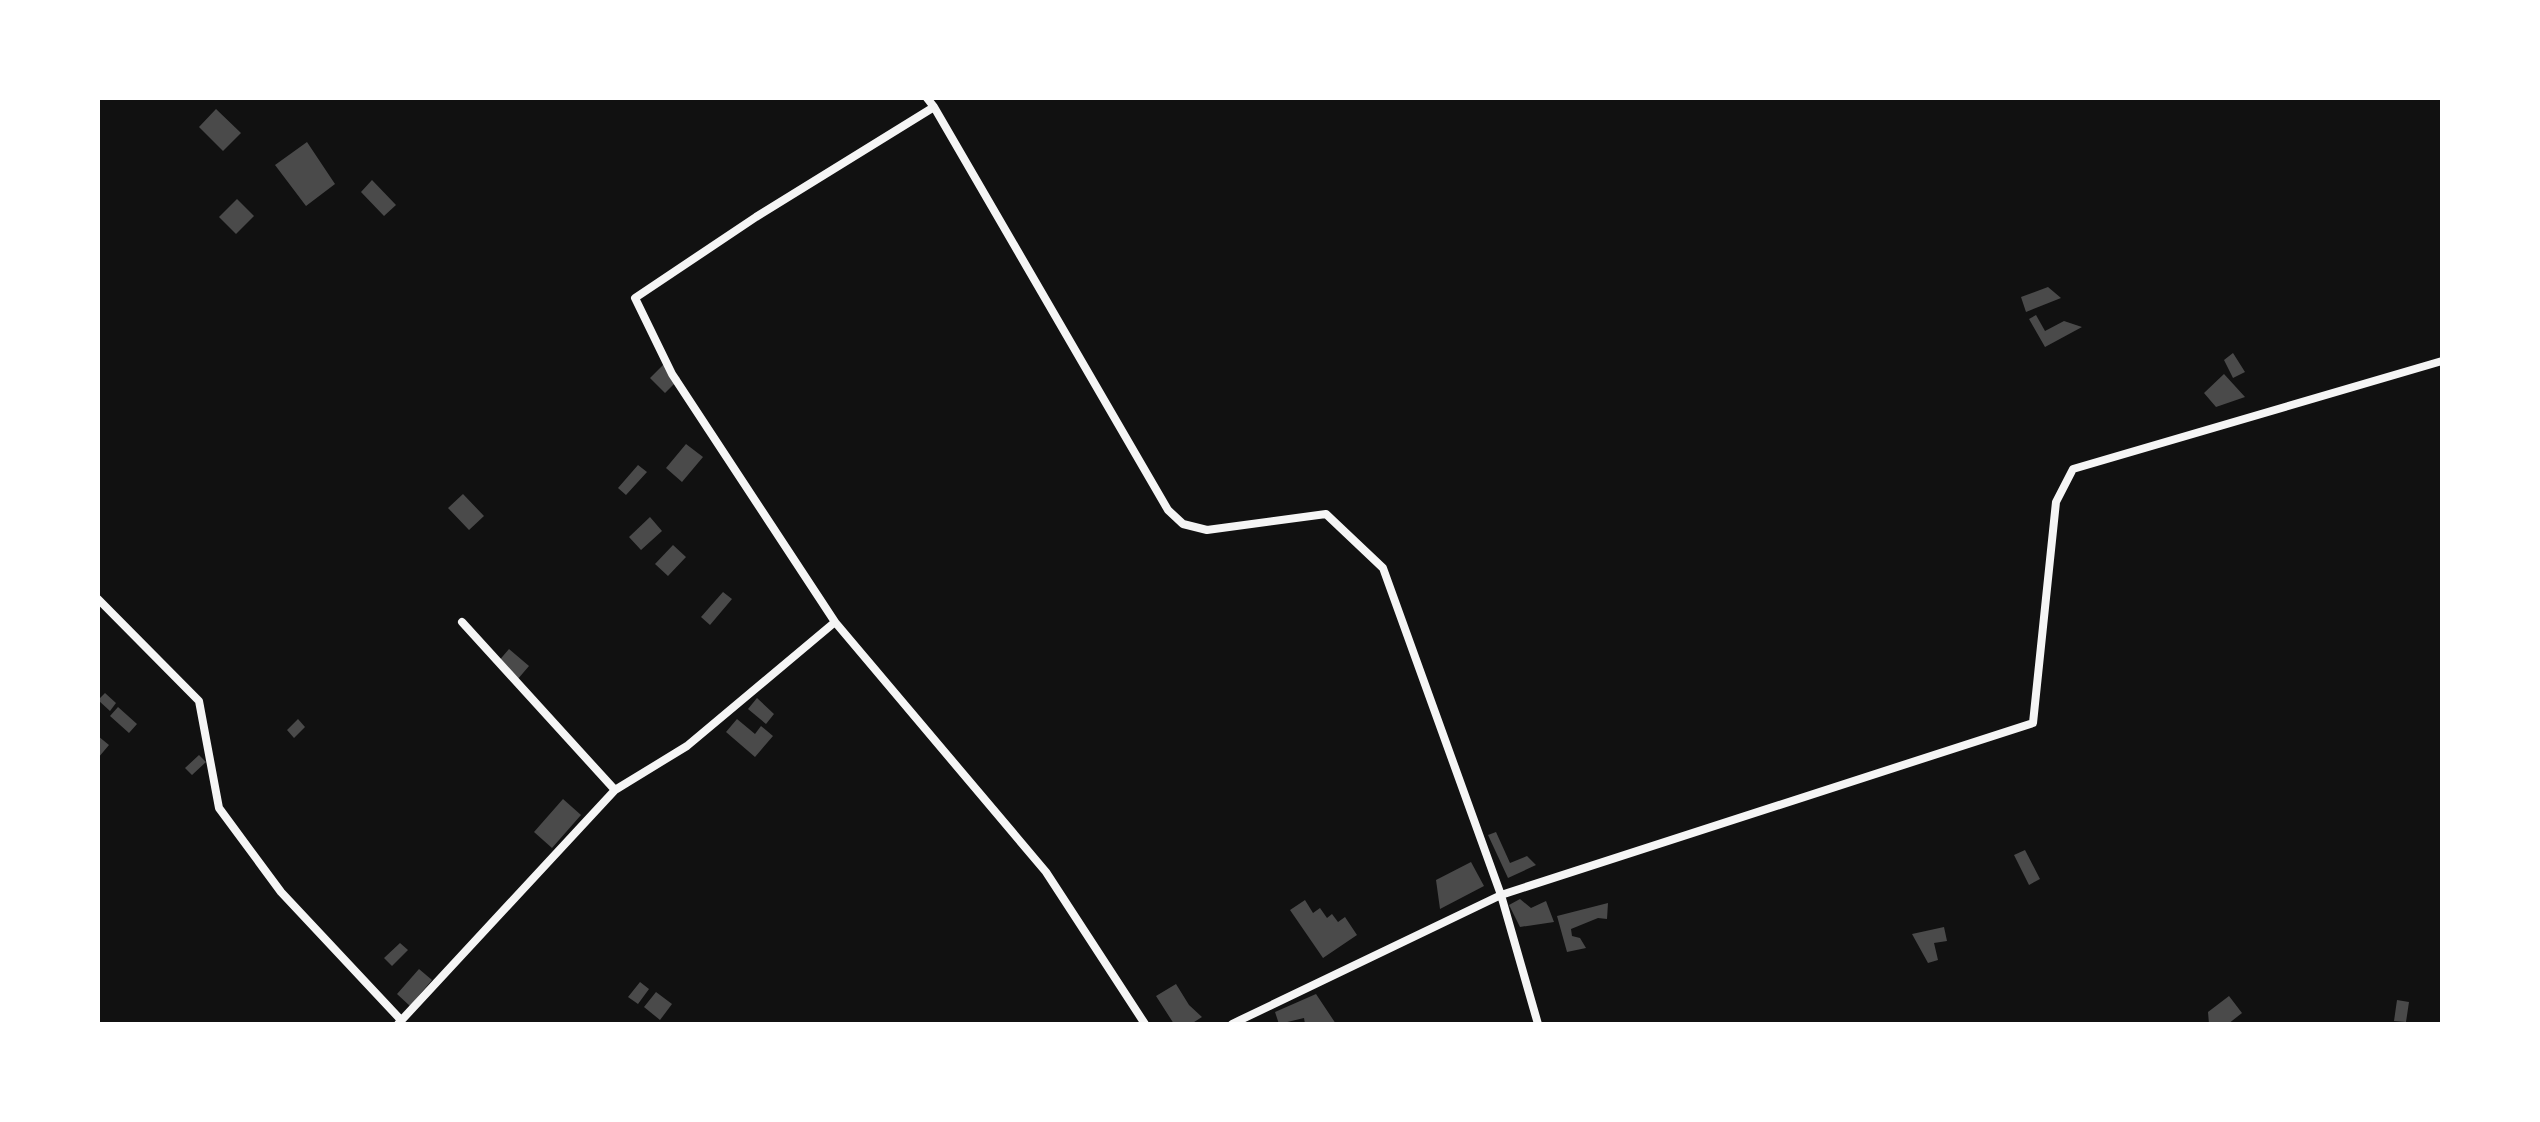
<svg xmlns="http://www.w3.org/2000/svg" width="2540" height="1122" viewBox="0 0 2540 1122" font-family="'Fira Sans Condensed',sans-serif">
  <rect width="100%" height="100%" fill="#111"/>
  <path fill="#4a4a4a" d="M216,109l25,24 -18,18 -24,-24z
    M307,142l28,42 -29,22 -31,-41z
    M372,180l24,25 -12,11 -23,-24z
    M237,199l17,17 -18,18 -17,-17z
    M2048,287l13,11 -35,14 -5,-15z
    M2036,315l9,16 19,-10 18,6 -37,20 -16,-28z
    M2233,353l12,19 -12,6 -9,-18z
    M665,363l15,15 -15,15 -15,-15z
    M2224,374l21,23 -29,10 -12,-14z
    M686,444l17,13 -21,25 -16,-14z
    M638,465l9,7 -21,23 -8,-7z
    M463,494l21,22 -15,14 -21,-22z
    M650,517l12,14 -21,19 -12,-13z
    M673,545l13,12 -18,19 -13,-12z
    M723,592l9,7 -22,26 -9,-8z
    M509,649l20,17 -12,14 -20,-17z
    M105,693l11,10 -6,8 -12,-11z
    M757,698l17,16 -8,10 -18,-15z
    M118,707l19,17 -8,9 -19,-17z
    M298,719l7,8 -11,11 -7,-8z
    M737,719l18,15 6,-8 12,10 -18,21 -29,-25z
    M98,736l11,9 -11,13z
    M199,755l7,7 -14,13 -7,-7z
    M563,799l18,16 -29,33 -18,-16z
    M1496,832l14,31 17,-7 9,9 -28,13 -20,-43z
    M2025,850l15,29 -11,6 -15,-30z
    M1471,862l13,24 -44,23 -4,-29z
    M1520,899l11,9 15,-7 8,21 -34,5 -11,-22z
    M1305,900l8,13 7,-5 7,10 5,-4 6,8 7,-5 12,18 -34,23 -33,-48z
    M1608,903l-1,16 -9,-1 -27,11 1,7 8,2 6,10 -19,4 -10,-36z
    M1944,927l3,14 -13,2 4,17 -10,3 -16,-29z
    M400,943l8,7 -16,16 -8,-8z
    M419,969l13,11 -22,26 -13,-12z
    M640,982l9,7 -11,15 -10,-7z
    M1176,984l13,21 13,12 -11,7h-17l-18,-28z
    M656,992l16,12 -12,16 -16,-13z
    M1316,994l20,30h-31l-1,-6 -25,6 -4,-12z
    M2229,996l13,17 -14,11h-19l-1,-12z
    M2397,1000l12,2 -3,20 -12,-1z"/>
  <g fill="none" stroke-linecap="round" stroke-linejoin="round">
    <path stroke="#f5f5f5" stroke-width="8" d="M934,107l234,403 15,14 24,6 119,-16 57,54 118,327 37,129
      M98,599l101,102 20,107 62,84 119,127
      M462,622l153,168
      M835,622l211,250 99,152
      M398,1024l217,-234 72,-44 148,-124 -163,-248 -37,-76 121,-81 178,-110 -7,-9
      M1232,1024l269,-129 532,-172 23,-221 17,-33 369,-108"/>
  </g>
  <rect width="2540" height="1122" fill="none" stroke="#ffffff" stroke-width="200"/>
</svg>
